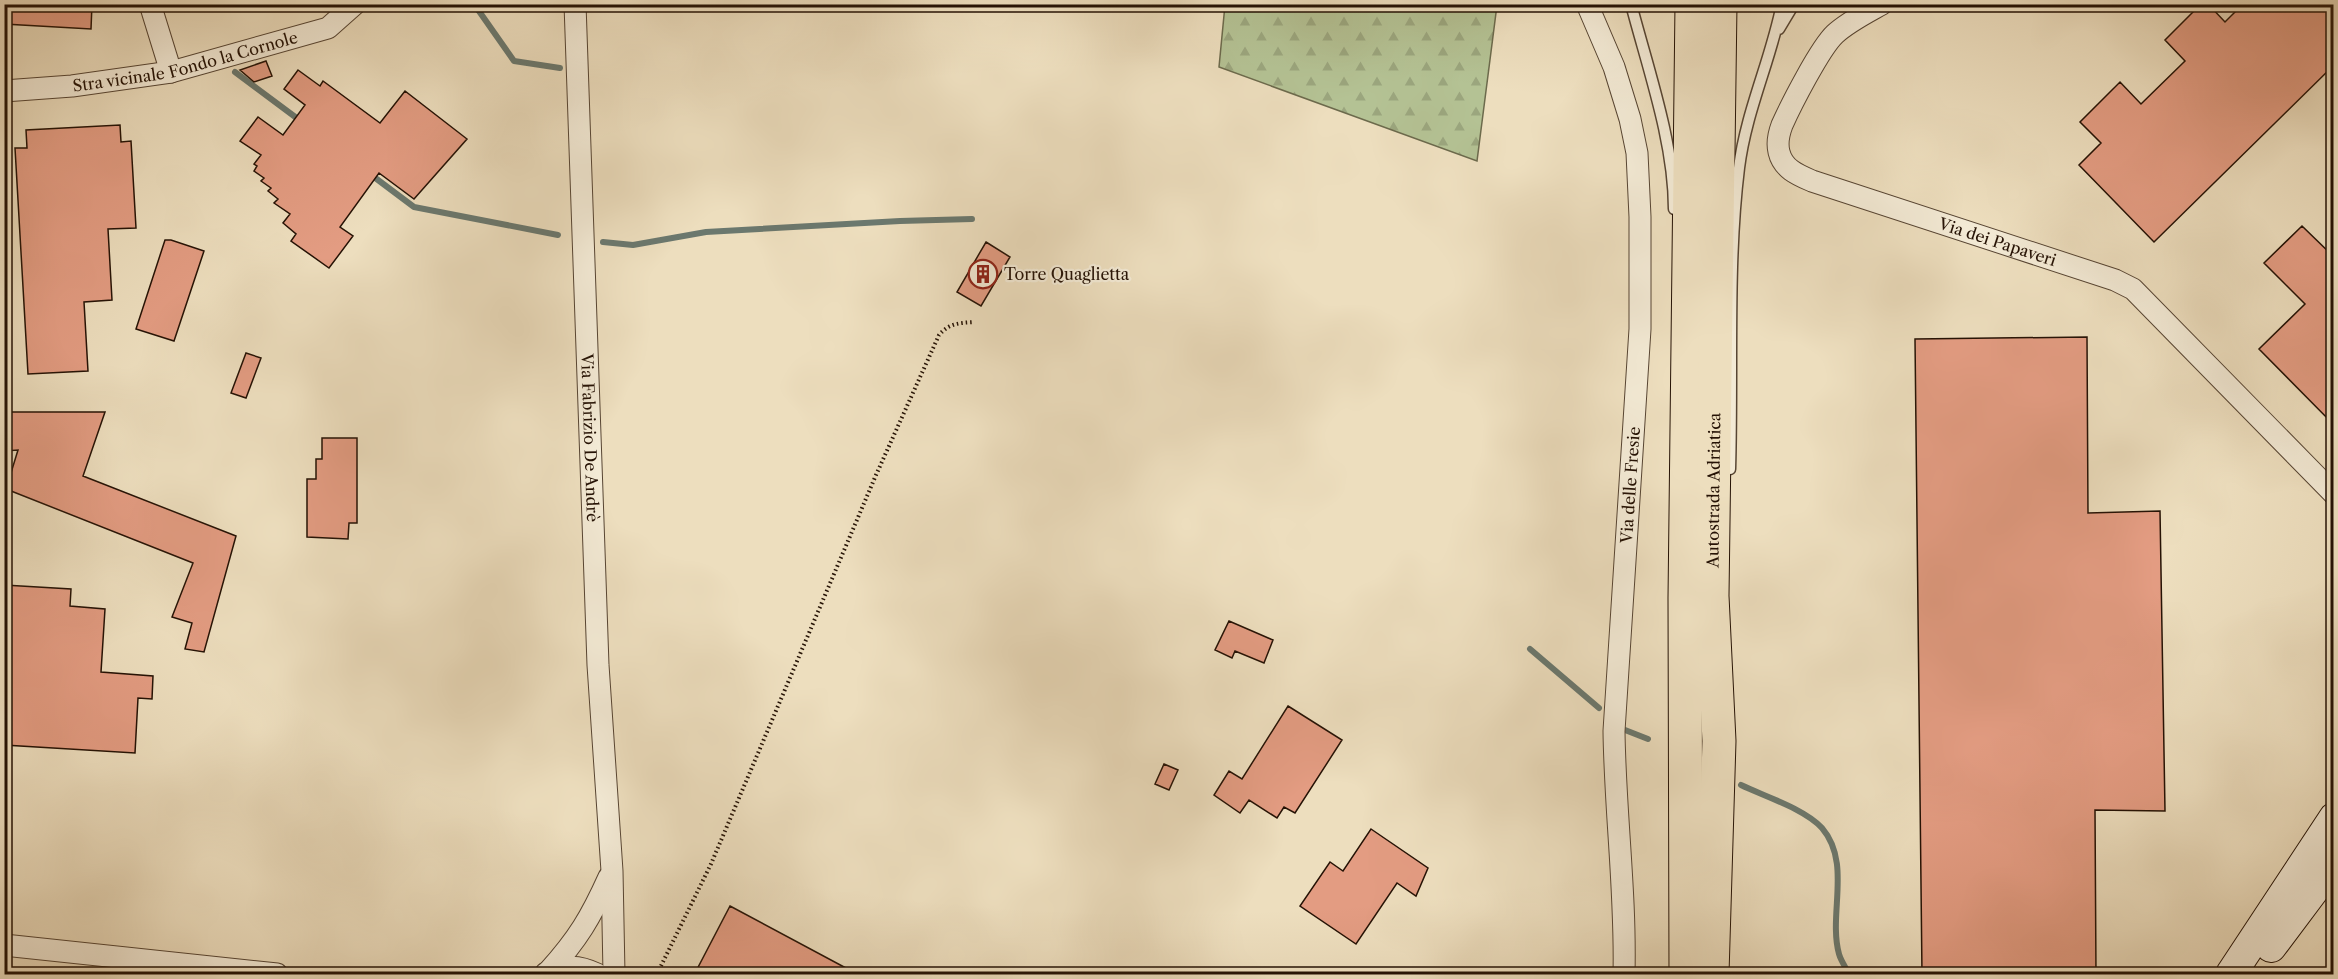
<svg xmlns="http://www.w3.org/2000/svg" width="2338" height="979" viewBox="0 0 2338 979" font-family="'Libre Caslon Text',serif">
  <defs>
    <pattern id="forest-firs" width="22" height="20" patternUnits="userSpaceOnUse" patternTransform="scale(1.5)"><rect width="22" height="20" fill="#b4c294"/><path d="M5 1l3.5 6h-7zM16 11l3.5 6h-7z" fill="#9ba67e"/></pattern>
  </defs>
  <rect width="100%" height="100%" fill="#eddebe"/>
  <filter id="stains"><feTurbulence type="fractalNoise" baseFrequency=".00333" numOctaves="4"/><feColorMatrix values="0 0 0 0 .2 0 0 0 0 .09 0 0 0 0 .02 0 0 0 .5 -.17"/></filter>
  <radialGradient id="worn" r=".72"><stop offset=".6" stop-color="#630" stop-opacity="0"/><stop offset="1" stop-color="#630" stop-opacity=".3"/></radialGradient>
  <path fill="url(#forest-firs)" stroke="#6c6a4c" stroke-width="1.5" d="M1225,5h272l-20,156 -258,-94z"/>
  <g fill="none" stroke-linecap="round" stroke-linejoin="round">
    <path stroke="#6b786e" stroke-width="6" d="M474,4l40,57 46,7
      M235,72l67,50
      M370,174l44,33 144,28
      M603,242l30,3 73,-13 194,-11 72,-2
      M1530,649l69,59
      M1625,730l23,9
      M1741,785c23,11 64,24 81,43 30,35 6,86 17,126 2,7 7,14 10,20"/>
  </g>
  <path fill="#e39c82" stroke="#251205" stroke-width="1.5" d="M4,4h88l-1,25 -87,-5z
    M2201,4h7l17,18 18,-18h91v61l-180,177 -75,-77 22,-22 -21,-21 40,-40 21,22 44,-43 -20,-21z
    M266,61l6,15 -18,6 -14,-12z
    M298,70l22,16 3,-5 57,42 25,-32 62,48 -53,60 -35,-26 -39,54 13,9 -24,32 -38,-27 5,-7 -13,-11 7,-9 -16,-11 4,-4 -10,-8 3,-3 -10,-7 3,-3 -10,-7 3,-5 -3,-2 7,-9 -21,-14 18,-24 25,18 22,-30 -21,-16z
    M120,125l1,17 10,-1 5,87 -28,1 4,71 -28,2 4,69 -60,3 -13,-226h12l-1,-18z
    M2302,226l32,31v168l-75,-76 46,-45 -41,-41z
    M165,240h6l33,11 -30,90 -38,-12z
    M986,242l24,15 -29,49 -24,-14z
    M2087,337l1,176 72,-2 5,300 -70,-1 1,165h-174l-7,-636z
    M246,353l15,5 -15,40 -15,-5z
    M4,412h101l-22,64 153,60 -32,116 -19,-3 7,-26 -20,-6 21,-54 -187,-74 12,-39 -14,1z
    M322,438h35v85h-8l-1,16 -41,-2v-58h9v-20h6z
    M4,585l67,4 -1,17 35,3 -4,63 52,4 -1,23 -14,-1 -3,55 -131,-8z
    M1229,621l44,19 -9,23 -29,-12 -3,7 -17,-8z
    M1288,706l54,34 -47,73 -11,-6 -7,11 -28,-18 -9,13 -26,-18 15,-24 13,8z
    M1164,764l14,6 -9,20 -14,-6z
    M1371,829l57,39 -12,28 -19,-13 -41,61 -56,-38 30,-44 13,9z
    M730,906l129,69h-165z"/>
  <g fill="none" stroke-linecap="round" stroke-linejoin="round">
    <g stroke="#574533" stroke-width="13">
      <path id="lane" d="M1631,4c17,65 43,138 43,205
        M1779,29l15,-25
        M1730,469c3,-99 -3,-204 9,-301 7,-57 32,-108 43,-164"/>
    </g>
    <g stroke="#574533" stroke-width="23">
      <g id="street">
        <path d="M150,4l21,68"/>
        <path id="s1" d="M575,4l23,661 14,206 2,103"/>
        <path d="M1587,4l27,63 16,52 7,34 3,64v112l-26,402c1,81 12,162 10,243"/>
        <path id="s2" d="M1882,4c-16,9 -34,18 -47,30 -15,14 -44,71 -53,91 -3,8 -5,19 -3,27 4,17 19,23 33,29l303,99 18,9 201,205"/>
        <path id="s3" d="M4,91l68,-5 99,-14 157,-44 27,-24"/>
        <path d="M4,945l273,29"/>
        <path d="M548,972c30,-33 43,-55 61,-95"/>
        <path d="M546,973c18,-8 33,-8 51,1"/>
      </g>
    </g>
    <g stroke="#251205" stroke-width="32">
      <path id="secondary" d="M2271,947l63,-84
        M2231,974l103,-156"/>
    </g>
    <g stroke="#251205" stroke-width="35">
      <g id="highway">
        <path d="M1686,974l-1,-376 7,-594"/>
        <path id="s4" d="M1712,974l7,-233 -7,-145 8,-592"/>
      </g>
    </g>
    <path stroke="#251205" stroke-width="4" stroke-dasharray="1.5 3" stroke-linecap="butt" d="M657,974l54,-110 165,-389 63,-140c10,-12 21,-12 35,-13"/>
    <use href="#lane" stroke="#f3ead5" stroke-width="10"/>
    <use href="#street" stroke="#f3ead5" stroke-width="21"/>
    <use href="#secondary" stroke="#f3ead5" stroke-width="30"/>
    <use href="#highway" stroke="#eddebe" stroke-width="33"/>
  </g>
  <defs>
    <g id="building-ring" transform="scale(1.5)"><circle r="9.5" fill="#f3ead5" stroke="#8f2418" stroke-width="1.5"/><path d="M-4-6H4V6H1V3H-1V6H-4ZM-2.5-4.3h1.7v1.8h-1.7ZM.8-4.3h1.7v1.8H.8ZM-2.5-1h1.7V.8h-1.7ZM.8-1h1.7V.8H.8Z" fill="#8f2418"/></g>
  </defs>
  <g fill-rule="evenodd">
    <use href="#building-ring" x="983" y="274"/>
  </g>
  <g text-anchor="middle" stroke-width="4.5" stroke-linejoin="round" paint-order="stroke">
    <g font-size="16" fill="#251205" stroke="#f3ead5">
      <text dy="6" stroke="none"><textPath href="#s3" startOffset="184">Stra vicinale Fondo la Cornole</textPath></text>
      <text dy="6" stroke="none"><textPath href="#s2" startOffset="430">Via dei Papaveri</textPath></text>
      <text dy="6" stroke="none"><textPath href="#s1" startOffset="434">Via Fabrizio De Andrè</textPath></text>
      <text transform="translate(1630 485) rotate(-86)" y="6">Via delle Fresie</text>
      <text dy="6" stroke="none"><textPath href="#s4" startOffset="484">Autostrada Adriatica</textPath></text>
    </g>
    <g font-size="16" fill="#251205" stroke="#f3ead5" text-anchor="start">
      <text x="1004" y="280">Torre Quaglietta</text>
    </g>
  </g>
  <rect width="2338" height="979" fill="none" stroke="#eddebe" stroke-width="24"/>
  <rect x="6" y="6" width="2326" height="967" fill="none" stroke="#251205" stroke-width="3"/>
  <rect x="12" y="12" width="2314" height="955" fill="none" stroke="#251205" stroke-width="1.5"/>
  <rect width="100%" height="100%" filter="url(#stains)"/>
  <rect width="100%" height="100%" fill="url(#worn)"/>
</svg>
